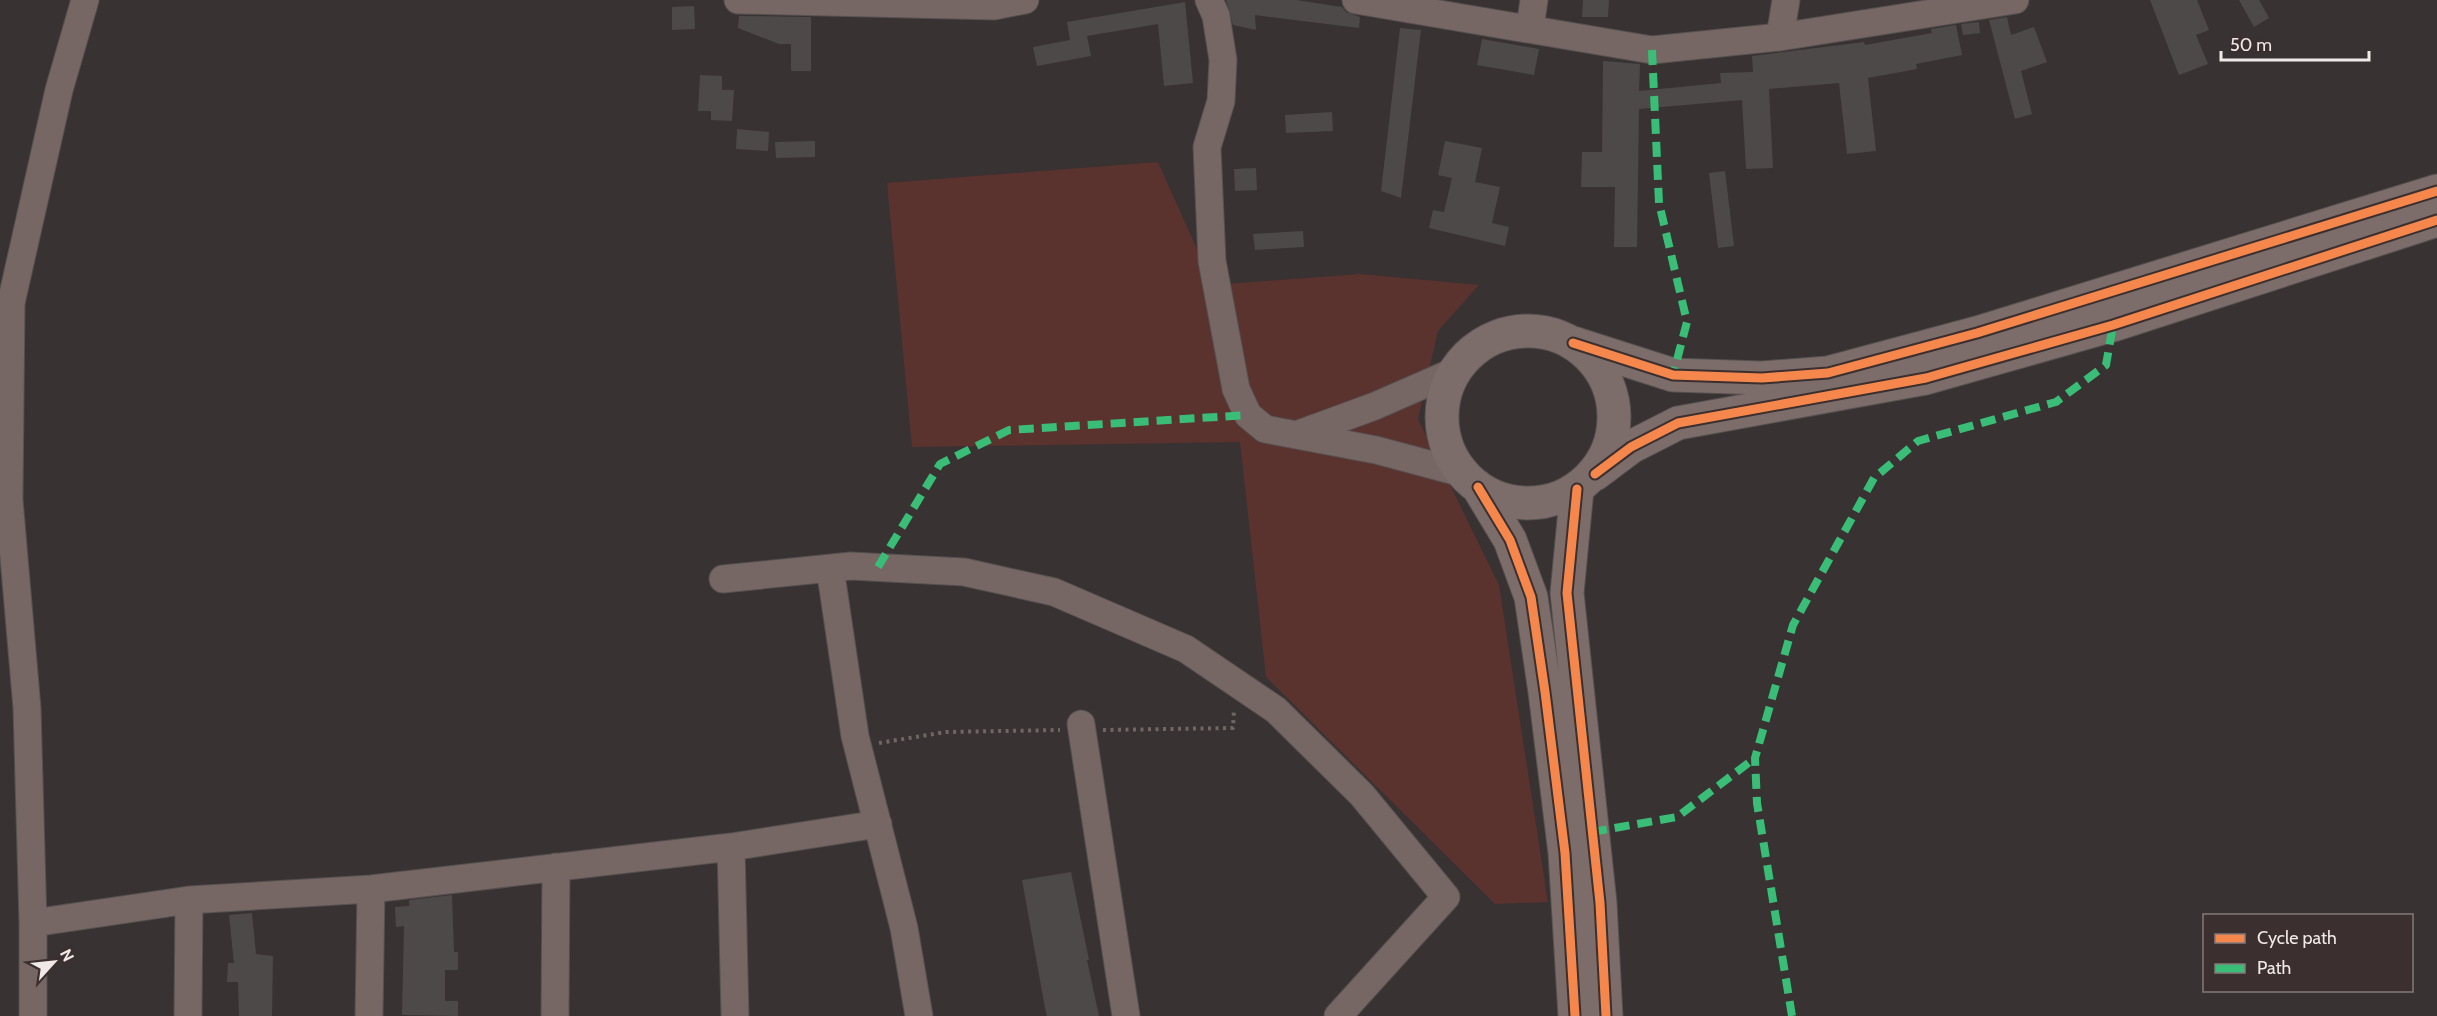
<svg xmlns="http://www.w3.org/2000/svg" width="2437" height="1016" viewBox="0 0 2437 1016" font-family="Cabin,sans-serif">
  <rect width="100%" height="100%" fill="#383232"/>
  <path fill="#5a322e" d="M1158,162l55,123 147,-11 119,11 -41,46 -20,88 81,166 49,317 -53,2 -229,-227 -26,-235 -328,5 -25,-264z"/>
  <path fill="#4e4949" d="M1226,0h70l46,7 4,5 14,5 -1,11 -104,-13 1,15 -23,-5z
    M1583,0h26l-1,17h-26z
    M2150,0h47l12,30 -13,5 12,29 -29,11z
    M2239,0h20l10,18 -15,9z
    M1185,2l8,81 -29,3 -6,-62 -71,12 4,20 -54,10 -4,-19 37,-7 -3,-18z
    M694,6l1,23 -23,1v-23z
    M739,16l72,1v54h-20v-27h-12l-41,-16z
    M2007,17l4,18 23,-8 13,35 -26,9 11,43 -17,5 -26,-99z
    M1979,22l1,11 -17,2 -2,-11z
    M1956,25l6,30 -46,9 1,5 -49,9 8,73 -29,3 -8,-71 -70,6 4,79 -27,1 -4,-69 -103,9 -2,138h-23l1,-60h-34l1,-35h20l1,-91 37,3 -1,27 82,-8 -1,-10 33,-1 -1,-16 112,-14 1,3 67,-12 -1,-4z
    M1400,28l21,2 -20,168 -20,-7z
    M1482,39l57,10 -5,26 -57,-10z
    M700,75l22,1v14h12l-2,31 -21,-1v-9h-13z
    M1332,112l1,19 -47,2 -1,-18z
    M737,129l32,3 -1,19 -32,-2z
    M815,141v16l-39,1 -1,-16z
    M1445,141l37,7 -7,34 25,5 -8,36 17,4 -4,19 -76,-18 4,-18 11,2 8,-34 -14,-3z
    M1256,168l1,22 -22,1 -1,-22z
    M1725,171l9,75 -16,2 -9,-75z
    M1303,231l1,16 -49,3 -2,-16z
    M1071,872l18,88h-2l12,56h-52l-2,-8 -23,-128z
    M452,895l2,57h4v18h-13v31h13v15l-56,-1 2,-89 -8,1 -1,-20 14,-1v-6z
    M252,913l4,41 17,2 -1,60h-33l-1,-34h-11l1,-19h6l-5,-48z"/>
  <g fill="none" stroke-linecap="round" stroke-linejoin="round">
    <g stroke="#555050" stroke-width="29">
      <path id="minor" d="M738,0l256,6 31,-6
        M1209,0l7,16 7,44 -2,41 -14,46 5,114 24,128 12,26 17,14 111,21 86,23
        M1356,0l296,50 128,-13 235,-37
        M1530,28l4,-28
        M1780,37l6,-37
        M1296,435l79,-29 80,-35
        M830,568l25,168 49,192 15,88
        M723,579l128,-13 113,6 90,20 132,57 90,61 86,85 84,102 -108,119
        M1081,724l45,292
        M731,847l4,169
        M33,923l156,-23 182,-11 360,-42 147,-23
        M33,1016v-93l-6,-215 -18,-208 2,-197 48,-213 26,-90
        M188,1016l1,-116
        M369,1016l2,-127
        M555,1016l1,-149"/>
    </g>
    <g stroke="#555050" stroke-width="35">
      <path id="highway" d="M1442 417a86 86 0 1 1 172 0a86 86 0 1 1-172 0Z
        M1573,343l100,32 89,3 66,-5 149,-40 460,-142
        M1595,474l36,-27 47,-24 248,-45 187,-53 324,-105
        M1478,487l32,53 21,57 14,95 20,161 10,163
        M1577,489l-10,104 33,310 6,113"/>
    </g>
    <path stroke="#716664" stroke-width="4" stroke-dasharray="3 4.5" stroke-linecap="butt" d="M1103,730l130,-2 1,-19
      M879,743l67,-11 114,-2"/>
    <use href="#minor" stroke="#766664" stroke-width="27"/>
    <use href="#highway" stroke="#7c6d6a" stroke-width="33"/>
    <path stroke="#3abd76" stroke-width="8" stroke-dasharray="15 8" stroke-linecap="butt" d="M1652,50l7,153 28,119 -14,53
      M878,567l62,-103 69,-34 239,-15
      M1592,832l85,-15 78,-59
      M1792,1016l-35,-213 -2,-45 38,-133 81,-147 44,-37 138,-39 50,-37 7,-40"/>
    <g stroke="#3b302f" stroke-width="13">
      <path id="cycleway" d="M1573,343l100,32 89,3 66,-5 149,-40 460,-142
        M1595,474l36,-27 47,-24 248,-45 187,-53 324,-105
        M1478,487l32,53 21,57 14,95 20,161 10,163
        M1577,489l-10,104 33,310 6,113"/>
    </g>
    <use href="#cycleway" stroke="#f5874c" stroke-width="9"/>
  </g>
  <rect x="2203" y="914" width="210" height="78" fill="#3b302f" stroke="#837a79" stroke-width="1.5"/>
  <rect x="2215" y="934" width="30" height="9" fill="#f5874c" stroke="#837a79" stroke-width="1.5"/>
  <text x="2257" y="944" font-size="18" fill="#f0e9e8">Cycle path</text>
  <rect x="2215" y="964" width="30" height="9" fill="#3abd76" stroke="#837a79" stroke-width="1.5"/>
  <text x="2257" y="974" font-size="18" fill="#f0e9e8">Path</text>
  <g transform="translate(54 962) rotate(63)" stroke="#3b302f" stroke-width="4.5" paint-order="stroke">
  <path d="M0-4.5L10 22L0 15L-10 22Z" fill="#f0e9e8"/>
  <text y="-9" font-size="16" font-weight="bold" text-anchor="middle" fill="#f0e9e8">N</text>
  </g>
  <path d="M2221 51v9h148v-9" fill="none" stroke="#f0e9e8" stroke-width="3"/>
  <text x="2230" y="51" font-size="18" fill="#f0e9e8" stroke="#3b302f" stroke-width="4.5" paint-order="stroke">50 m</text>
</svg>
